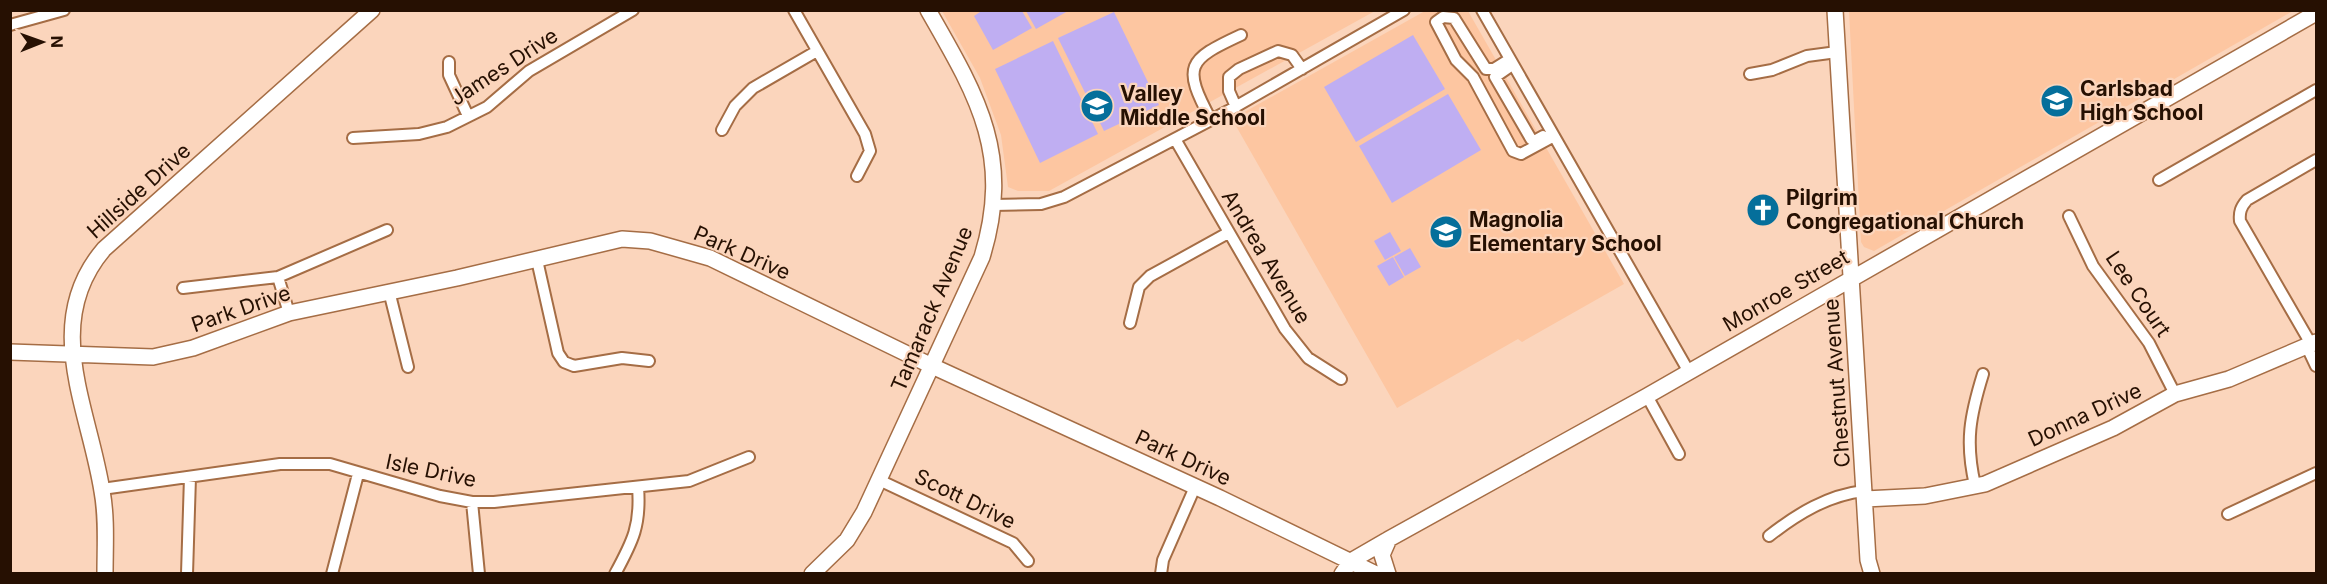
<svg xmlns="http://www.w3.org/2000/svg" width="2327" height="584" viewBox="0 0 2327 584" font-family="Inter,sans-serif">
  <rect width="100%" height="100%" fill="#fbd5bc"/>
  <path fill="#fdc6a1" d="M942,11h433l-326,180h-31l-10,-4 -7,-52 -21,-57z
    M1425,11h43l156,273 -102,58 -4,-3 -121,69 -165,-289z
    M1849,11v-1l444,1 -419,240 -10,-4 -3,-5z"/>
  <path fill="#bfaef2" d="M983,10l39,1 10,17 -39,22 -19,-34z
    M1026,11h42l-32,18z
    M1114,12l45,93 -55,26 -46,-93z
    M1413,35l32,54 -89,53 -32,-55z
    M1053,41l45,93 -58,29 -45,-94z
    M1448,94l33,56 -89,53 -33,-57z
    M1390,232l11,19 -16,9 -11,-19z
    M1410,248l11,19 -16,9 -11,-19z
    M1393,257l11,20 -15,9 -12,-20z"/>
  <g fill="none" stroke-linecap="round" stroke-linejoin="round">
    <g stroke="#a56d45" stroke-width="14">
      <path id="street" d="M794,10l71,124 5,17 -13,25
        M1482,10l207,362
        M10,25l54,-15
        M1510,59l-16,10h-8l-32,-51 -11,-1 -7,5 20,38 17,17 40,74 8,3 33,-18
        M449,62v13l19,41
        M1508,68l-13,9 36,62 3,2 9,-5
        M1750,74l22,-4 35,-14 30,-4
        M1236,107l-7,-16v-14l10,-8 39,-18 14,4 10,14
        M1211,120c-29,-54 -24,-60 30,-85
        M722,130l13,-24 18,-18 64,-37
        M353,138l66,-4 28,-7 40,-20 42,-36 104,-61
        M1175,139l110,190 23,29 33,21
        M2159,180l157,-90
        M993,205l48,-1 23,-7 164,-86 176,-101
        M2069,216l24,50 56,77 26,51
        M537,260l21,93 6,9 10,4 48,-8 27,3
        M278,277l11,36
        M183,288l95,-11 109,-47
        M389,291l19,76
        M1130,323l9,-36 11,-11 78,-43
        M2311,344l-71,-123c-1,-9 1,-14 7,-21l69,-40
        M2307,347l9,19
        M1647,396l32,58
        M879,480l134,63 15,18
        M1975,485c-10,-43 -5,-69 8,-111
        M102,489l178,-25h50l110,32 32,6h22l195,-21 60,-24
        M472,502l7,72
        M2228,514l88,-41
        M1769,536c28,-22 59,-41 95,-45
        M187,574l3,-97
        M332,574l26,-100
        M615,574c18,-33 26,-49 23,-87
        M1161,574l2,-14 32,-73"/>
    </g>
    <g stroke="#a56d45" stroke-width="18">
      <path id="secondary" d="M1835,10l33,550 4,14
        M10,352l143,5 40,-9 96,-35 168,-35 165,-39 28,2 60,17 222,108 288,132 156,76
        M1865,499l60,-3 60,-12 128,-56 62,-34 54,-15 87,-37
        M105,574c0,-28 2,-56 -3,-83 -13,-83 -61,-168 2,-242l268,-239
        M812,574l35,-34 17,-28 118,-255c31,-102 -4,-160 -54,-247
        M1342,574l9,-13 38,-22 258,-143 669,-383
        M1388,574l-6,-19 7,-16"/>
    </g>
    <use href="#street" stroke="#fff" stroke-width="10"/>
    <use href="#secondary" stroke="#fff" stroke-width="15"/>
  </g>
  <defs>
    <g id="school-disc" transform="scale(1.725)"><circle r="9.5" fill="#056f9b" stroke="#fbd5bc"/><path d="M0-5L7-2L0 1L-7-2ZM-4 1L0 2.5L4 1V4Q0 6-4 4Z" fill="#fff"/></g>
    <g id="church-disc" transform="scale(1.725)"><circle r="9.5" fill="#056f9b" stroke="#fbd5bc"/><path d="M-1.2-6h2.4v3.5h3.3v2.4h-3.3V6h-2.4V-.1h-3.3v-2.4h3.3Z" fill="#fff"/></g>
  </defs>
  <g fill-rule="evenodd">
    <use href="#school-disc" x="2057" y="101"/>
    <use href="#school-disc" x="1097" y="106"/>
    <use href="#church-disc" x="1763" y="210"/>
    <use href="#school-disc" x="1446" y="232"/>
  </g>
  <g text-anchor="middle" stroke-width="4.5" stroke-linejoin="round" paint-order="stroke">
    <g font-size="21" fill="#261002" stroke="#fbd5bc">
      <text transform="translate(504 67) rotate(-33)" y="7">James Drive</text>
      <text transform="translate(139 191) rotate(-42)" y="7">Hillside Drive</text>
      <text transform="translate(742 253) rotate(24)" y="7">Park Drive</text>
      <text transform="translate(1266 257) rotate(59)" y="7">Andrea Avenue</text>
      <text transform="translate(1786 291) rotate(-30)" y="7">Monroe Street</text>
      <text transform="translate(2138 294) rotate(56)" y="7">Lee Court</text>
      <text transform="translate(241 309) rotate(-19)" y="7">Park Drive</text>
      <text transform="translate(932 309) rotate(-67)" y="7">Tamarack Avenue</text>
      <text transform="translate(1837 383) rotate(-94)" y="7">Chestnut Avenue</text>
      <text transform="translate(2085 415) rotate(-25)" y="7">Donna Drive</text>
      <text transform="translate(1183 458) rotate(25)" y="7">Park Drive</text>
      <text transform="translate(431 471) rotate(12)" y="7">Isle Drive</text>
      <text transform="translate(965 499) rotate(26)" y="7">Scott Drive</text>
    </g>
    <g font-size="21" font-weight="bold" fill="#261002" stroke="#fbd5bc" text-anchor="start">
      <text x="2080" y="96">Carlsbad<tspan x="2080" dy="24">High School</tspan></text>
      <text x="1120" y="101">Valley<tspan x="1120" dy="24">Middle School</tspan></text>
      <text x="1786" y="205">Pilgrim<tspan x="1786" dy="24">Congregational Church</tspan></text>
      <text x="1469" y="227">Magnolia<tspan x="1469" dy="24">Elementary School</tspan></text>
    </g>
  </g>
  <rect width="2327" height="584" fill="none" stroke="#261002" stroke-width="24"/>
  <g transform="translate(42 42) rotate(89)" stroke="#fbd5bc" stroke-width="4.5" paint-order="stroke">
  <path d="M0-4.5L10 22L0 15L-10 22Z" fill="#261002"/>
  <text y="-9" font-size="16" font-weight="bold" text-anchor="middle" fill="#261002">N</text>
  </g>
</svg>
